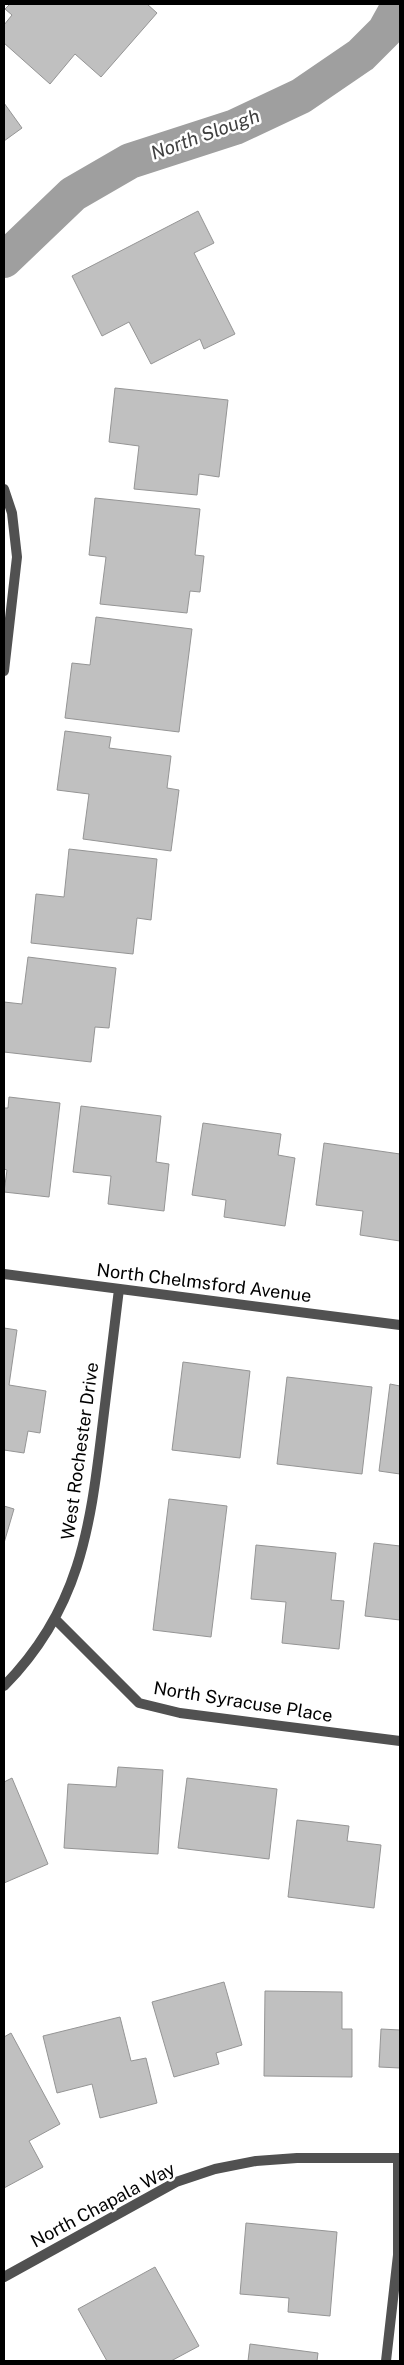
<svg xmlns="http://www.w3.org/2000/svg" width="404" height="2365" viewBox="0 0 404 2365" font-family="'Public Sans',sans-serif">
  <rect width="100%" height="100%" fill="#fff"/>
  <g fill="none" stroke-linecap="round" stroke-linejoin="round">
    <path stroke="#9f9f9f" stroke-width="36" d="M4,260l69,-66 57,-33 105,-34 66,-31 60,-41 24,-24 15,-27"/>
  </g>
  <path fill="#c0c0c0" stroke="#959595" d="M10,4h137l10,9 -56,64 -26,-23 -25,30 -46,-41v-18l8,-10 -7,-6z
    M4,103l18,25 -18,13z
    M198,211l16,32 -20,10 41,81 -31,15 -4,-10 -49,25 -22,-42 -27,14 -30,-60z
    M115,388l113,12 -9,77 -20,-3 -2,21 -63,-6 5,-43 -30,-4z
    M95,498l105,11 -5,46 9,1 -4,36 -10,-1 -3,22 -87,-9 6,-47 -17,-2z
    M96,617l96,12 -13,103 -114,-14 7,-55 18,2z
    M65,731l46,6 -2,11 62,8 -4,32 12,2 -8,61 -88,-12 6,-45 -32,-4z
    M69,849l88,10 -6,61 -14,-2 -4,36 -102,-11 5,-49 28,3z
    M28,957l88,11 -7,60 -14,-1 -4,35 -87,-10v-50l18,2z
    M9,1097l51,6 -11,94 -45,-5 3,-22 -3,-1v-61h4z
    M81,1106l80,10 -5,46 13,2 -5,47 -56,-7 3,-28 -38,-4z
    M203,1123l78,11 -3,21 17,3 -10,68 -61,-9 2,-17 -34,-5z
    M324,1143l76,11v87l-40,-6 3,-24 -47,-6z
    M4,1328l13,2 -8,55 37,6 -6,42 -12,-2 -4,22 -20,-3z
    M183,1362l67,9 -10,87 -68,-8z
    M287,1377l85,10 -10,87 -85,-10z
    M390,1384l10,2v88l-21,-3z
    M169,1499l58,7 -16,131 -58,-7z
    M4,1506l10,3 -10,34z
    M374,1543l26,3v74l-35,-4z
    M256,1545l80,8 -5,47 13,1 -5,48 -57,-6 4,-41 -35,-3z
    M118,1767l45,3 -5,84 -94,-6 4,-64 48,3z
    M12,1778l36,86 -44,19v-101z
    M187,1778l90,11 -8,70 -91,-11z
    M297,1820l52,6 -2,15 34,4 -7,63 -86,-11z
    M224,1982l18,63 -26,8 3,11 -45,13 -22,-75z
    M265,1991l77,1v37h10v48l-88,-1z
    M120,2017l11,44 15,-3 11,45 -57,15 -8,-34 -35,9 -14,-57z
    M381,2029l19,1v38l-21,-1z
    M11,2033l49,91 -31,17 14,26 -39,21v-151z
    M246,2223l91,9 -7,84 -42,-4 1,-14 -49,-4z
    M155,2267l44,79 -28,15h-64l-29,-52z
    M250,2344l68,9 -1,8h-69z"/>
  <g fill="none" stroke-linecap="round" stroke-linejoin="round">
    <path stroke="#515151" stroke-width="10" d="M4,489l8,24 5,44 -13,114
      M4,1274l396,51
      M55,1619l84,84 41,10 220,28
      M4,1686c75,-76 86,-156 98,-257 6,-47 11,-93 17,-140
      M4,2277l172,-95 39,-13 41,-8 41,-3h103
      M386,2361l12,-106v-97"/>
  </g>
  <g text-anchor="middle" stroke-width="5" stroke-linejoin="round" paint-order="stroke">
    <g font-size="18" fill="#000" stroke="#fff">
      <text transform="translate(204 1283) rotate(7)" y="6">North Chelmsford Avenue</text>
      <text transform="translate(80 1451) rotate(-82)" y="6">West Rochester Drive</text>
      <text transform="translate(243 1702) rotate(9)" y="6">North Syracuse Place</text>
      <text transform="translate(103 2205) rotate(-28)" y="6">North Chapala Way</text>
    </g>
    <g font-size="19" font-style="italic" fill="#404040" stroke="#fff">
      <text transform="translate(205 134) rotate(-20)" y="7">North Slough</text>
    </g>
  </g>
  <rect width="404" height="2365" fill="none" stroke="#000000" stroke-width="10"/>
</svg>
